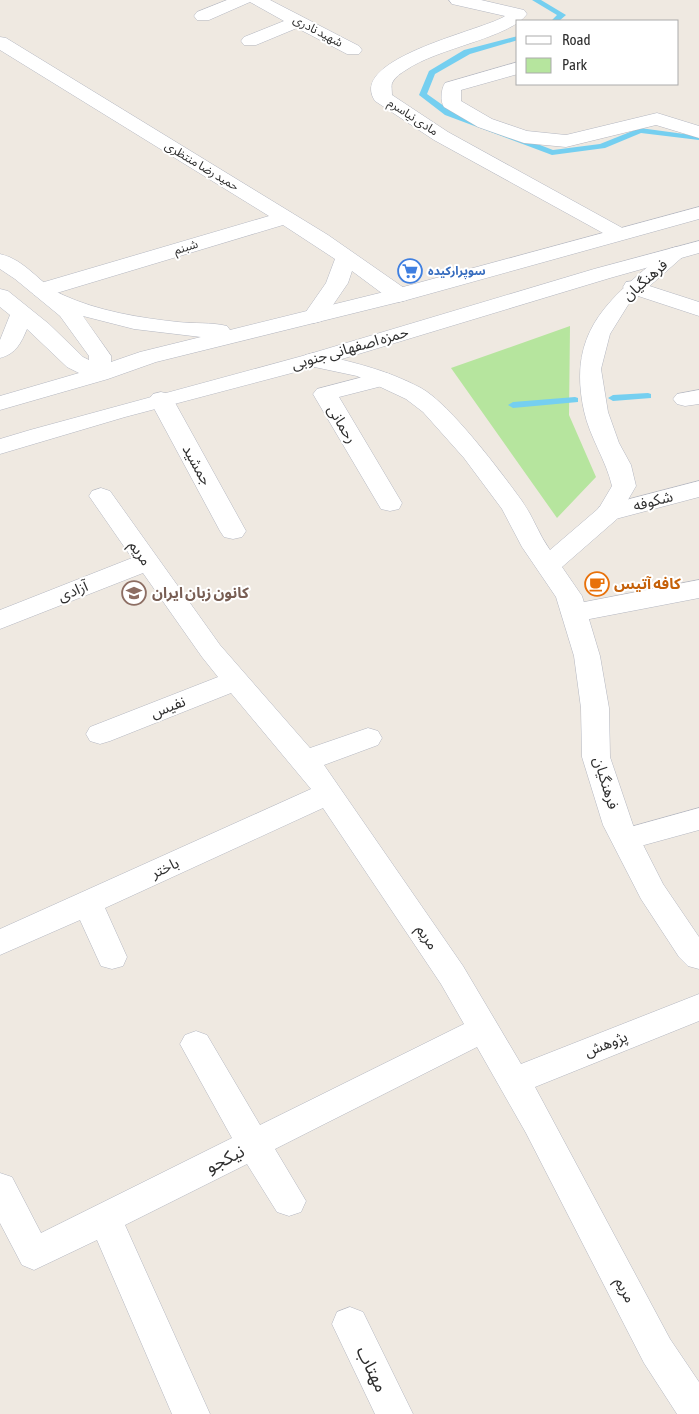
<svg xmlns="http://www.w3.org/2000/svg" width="699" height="1414" viewBox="0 0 699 1414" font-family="'Asap Condensed','Noto Sans Arabic',sans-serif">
  <rect width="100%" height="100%" fill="#efe9e1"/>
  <path fill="#b6e59e" d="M570,326l-1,89 27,62 -39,41 -106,-150z"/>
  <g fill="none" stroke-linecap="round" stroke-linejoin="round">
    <path fill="#75cff0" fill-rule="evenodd" d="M532,0h9l25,15 -7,6h-8l6,-6z
      M518,36v4l-48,14 -35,20 -8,20 24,17 102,39 47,-6 40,-16 59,8v4l-58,-7 -36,15 -53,7 -107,-40 -26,-20 10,-24 35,-21z
      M648,393l3,1v4l-38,3 -5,-3 5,-3z
      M575,397l3,1v4l-65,6 -5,-3 5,-3z"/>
    <g stroke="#b4b7c1" stroke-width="1">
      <path id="minor" d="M227,0h43l89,46 3,4 -3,4h-12l-50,-26 -41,17h-12l-3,-4 3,-4 40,-16 -34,-19 -41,18h-12l-3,-4 3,-4z
        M449,0h32l43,10 3,4c-17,24 -90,34 -121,56 -5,3 -11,7 -14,13 -1,3 0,8 0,12l56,37 178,98 3,4 -3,4 -7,2 -7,-2 -178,-98 -59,-39c-29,-43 110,-71 130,-85l-53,-12z
        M0,37l6,1 322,197 79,55 3,5 -3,5 -8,2 -8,-2 -39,-29 -4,12 -26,38 -8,2 -8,-2 -3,-5 23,-33 9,-24 -52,-34 -233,70 -8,2 -8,-2 -3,-5 3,-5 235,-69 -269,-166z
        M518,62v12l-57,16v11l31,18 35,12 39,4 91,-22 42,13v12l-43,-13 -90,22 -42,-4 -46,-16 -34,-20c-4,-6 -3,-18 1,-24z
        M634,281l65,21v14l-73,-24 -3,-5 3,-5z
        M382,372l8,2 3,5 -3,5 -51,13 63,106 -3,6 -9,2 -9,-2 -68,-115 4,-5z
        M699,390v14l-14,2 -8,-2 -4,-5 4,-5z
        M161,392l8,2 4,5 73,132 -4,6 -9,2 -9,-2 -4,-6 -71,-132 4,-5z
        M699,481v16l-91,24 -9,-2 -3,-6 3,-6z
        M101,488l9,3 110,154 90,103 58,-20 10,3 4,7 -4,7 -54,20 139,201 58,98 178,-70v27l-164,66 135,252 29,43v32h-22l-33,-51 -118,-230 -49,-86 -202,102 31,52 -5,11 -12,4 -12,-4 -30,-48 -122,61 85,189h-38l-75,-174 -63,30 -12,-5 -22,-42v-50l12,4 29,56 191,-95 -52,-94 5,-9 11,-4 11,4 53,90 204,-101 -23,-40 -118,-176 -218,100 22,49 -4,9 -11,3 -11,-3 -21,-46 -80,35v-26l311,-140 -80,-96 -121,48 -10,3 -10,-3 -4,-7 4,-7 128,-50 -16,-20 -59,-84 -143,56v-19l132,-52 -43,-62 3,-5z
        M699,580v18l-125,24 -9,-3 -4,-6 4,-6 9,-3z
        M699,808v22l-73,20 -10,-3 -5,-8 5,-8z
        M350,1307l13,5 50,102h-38l-43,-90 5,-12z"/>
    </g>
    <g stroke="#b4b7c1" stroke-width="1">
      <path id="tertiary" d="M676,247l7,2 4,4 -59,52 -18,29 -9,35 7,43 11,31 12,22 5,21 -19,33 -55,48 20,29 18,60 9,52 1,49 23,68 30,59 36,53v32l-11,-3 -9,-9 -38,-58 -38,-74 -21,-68 -1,-49 -7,-52 -18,-59 -34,-50 -20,-38 -38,-51 -41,-46 -17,-13 -49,-23 -52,-11 -3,-5 3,-5 8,-2c39,9 72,16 108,35 29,16 80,84 101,113 11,15 17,34 28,49l49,-42 13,-22c-6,-26 -22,-48 -28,-75 -18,-83 28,-114 85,-162z"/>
    </g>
    <g stroke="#b4b7c1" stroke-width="1">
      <path id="secondary" d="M699,207v12l-292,81 -251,62 -48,17 -108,31v-14l79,-23 -12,-6 -40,-38c-6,14 -11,25 -27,29v-18l10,-25 -10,-8v-18l8,2 41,33 34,33 6,3v-4l-29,-40 -45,-37 -15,-10v-15c27,6 40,31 63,41 35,16 77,23 115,27 16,2 33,0 49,4l3,4 162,-40zM83,316l51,13 67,8 -61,15 -29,10v-6z
        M699,241v12l-89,25 -288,87 -197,52 -125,37v-15l30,-9 276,-75 288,-86z"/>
    </g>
    <use href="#minor" fill="#fff" fill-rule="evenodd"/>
    <use href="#tertiary" fill="#fff" fill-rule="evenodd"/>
    <use href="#secondary" fill="#fff" fill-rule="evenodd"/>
  </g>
  <defs>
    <g id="supermarket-ring" transform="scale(1.25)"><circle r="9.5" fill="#fff" stroke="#3f7fe0" stroke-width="1.5"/><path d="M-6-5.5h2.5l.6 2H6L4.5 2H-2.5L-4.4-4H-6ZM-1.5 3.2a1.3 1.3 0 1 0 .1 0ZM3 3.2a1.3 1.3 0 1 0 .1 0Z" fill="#3f7fe0"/></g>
    <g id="cafe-ring" transform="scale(1.25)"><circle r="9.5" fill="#fff" stroke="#e8710a" stroke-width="1.5"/><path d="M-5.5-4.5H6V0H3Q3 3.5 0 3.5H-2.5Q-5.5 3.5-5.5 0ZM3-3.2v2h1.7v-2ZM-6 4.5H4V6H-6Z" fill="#e8710a"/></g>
    <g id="school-ring" transform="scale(1.25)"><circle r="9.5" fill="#fff" stroke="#8d6e63" stroke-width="1.5"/><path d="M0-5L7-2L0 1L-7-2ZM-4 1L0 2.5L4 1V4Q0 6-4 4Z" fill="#8d6e63"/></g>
  </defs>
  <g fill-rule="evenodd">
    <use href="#supermarket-ring" x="410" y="271"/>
    <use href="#cafe-ring" x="597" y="584"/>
    <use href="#school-ring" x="134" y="593"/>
  </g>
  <g text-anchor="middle" stroke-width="4" stroke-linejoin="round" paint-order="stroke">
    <g font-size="12" fill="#2e2e2e" stroke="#fff">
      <text transform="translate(318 31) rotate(28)" y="4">شهید نادری</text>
      <text transform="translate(413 117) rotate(33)" y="4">مادی نیاسرم</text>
      <text transform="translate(202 166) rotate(31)" y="4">حمید رضا منتظری</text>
      <text transform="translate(186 247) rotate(-17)" y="4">شبنم</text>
    </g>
    <g font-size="12" font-weight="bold" fill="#366cbe" stroke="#fff" text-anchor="start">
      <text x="428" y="275">سوپرارکیده</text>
    </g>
    <g font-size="15" fill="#2e2e2e" stroke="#fff">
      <text transform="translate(645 280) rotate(-41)" y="5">فرهنگیان</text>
      <text transform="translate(350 348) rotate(-16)" y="5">حمزه اصفهانی جنوبی</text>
      <text transform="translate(342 424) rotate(59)" y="5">رحمانی</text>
      <text transform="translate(197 465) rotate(61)" y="5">جمشید</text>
      <text transform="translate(653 501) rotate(-15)" y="5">شکوفه</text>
      <text transform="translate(140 553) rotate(55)" y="5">مریم</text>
      <text transform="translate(73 591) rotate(-22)" y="5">آزادی</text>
      <text transform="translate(168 707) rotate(-21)" y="5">نفیس</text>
      <text transform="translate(606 783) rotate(73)" y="5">فرهنگیان</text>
      <text transform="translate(165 868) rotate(-25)" y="5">باختر</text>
      <text transform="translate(427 937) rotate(56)" y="5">مریم</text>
      <text transform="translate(606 1044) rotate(-22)" y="5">پژوهش</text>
      <text transform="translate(625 1290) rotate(62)" y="5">مریم</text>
    </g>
    <g font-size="15" font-weight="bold" fill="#c56008" stroke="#fff" text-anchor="start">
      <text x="614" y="589">کافه آتیس</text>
    </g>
    <g font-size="15" font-weight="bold" fill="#785e54" stroke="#fff" text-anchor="start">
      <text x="152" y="598">کانون زبان ایران</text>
    </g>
    <g font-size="18" fill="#2e2e2e" stroke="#fff">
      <text transform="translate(225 1159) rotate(-27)" y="6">نیکجو</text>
      <text transform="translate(372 1369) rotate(64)" y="6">مهتاب</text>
    </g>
  </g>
  <rect x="516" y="20" width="162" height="65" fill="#ffffff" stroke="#ababab"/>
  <rect x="526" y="36" width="25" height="8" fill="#ffffff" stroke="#ababab"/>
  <text x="562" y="45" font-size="15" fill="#2e2e2e">Road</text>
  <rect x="526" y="58" width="25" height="15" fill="#b6e59e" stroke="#ababab"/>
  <text x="562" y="70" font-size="15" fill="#2e2e2e">Park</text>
</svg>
